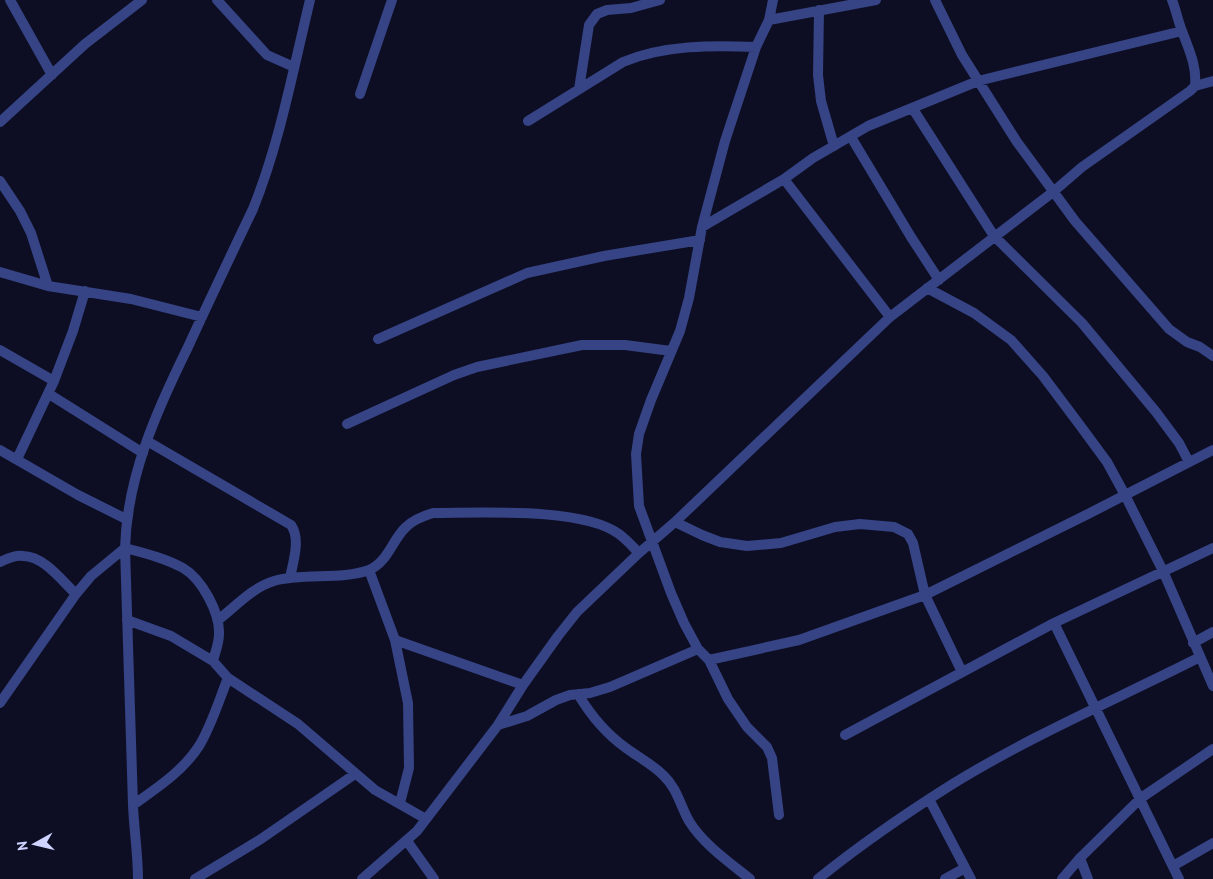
<svg xmlns="http://www.w3.org/2000/svg" width="1213" height="879" viewBox="0 0 1213 879" font-family="'PT Sans',sans-serif">
  <rect width="100%" height="100%" fill="#0d0e23"/>
  <g fill="none" stroke-linecap="round" stroke-linejoin="round">
    <path stroke="#364384" stroke-width="10" d="M10,0l42,75
      M217,0l50,55 27,12
      M773,0l-4,20 -13,27 -31,94 -23,86 -13,71 -9,33 -29,69 -12,34 -3,20 3,52 32,87 13,30 14,26 11,11 19,39 19,28 20,20 5,11 7,57
      M935,0l27,55 55,87 58,79 94,108 18,13 13,5 13,9
      M1172,0c4,10 6,21 10,31 7,19 15,35 13,55
      M819,10l-1,65 3,26 13,45
      M769,20l107,-20
      M579,89l10,-64 8,-11 10,-4 24,-2 29,-8
      M360,94l32,-94
      M913,109l81,127 88,87 74,89 23,31 10,19
      M528,121l95,-59c40,-17 90,-17 133,-15
      M0,122l85,-78 57,-44
      M851,137l60,100 28,43
      M784,179l106,138
      M0,181l20,30 11,22 17,53 83,13 71,18
      M702,227l82,-48 29,-21 55,-32 110,-45 204,-50
      M0,272l48,14
      M927,288l47,25 37,27 32,36 36,48 28,38 18,33 38,76 50,115
      M378,339l149,-66 77,-17 96,-16
      M0,350l54,31
      M49,394l94,59
      M347,424l107,-49 23,-8 105,-22h43l46,6
      M147,441l144,84c10,14 2,37 -1,53
      M0,450l78,45 48,24
      M17,459l37,-78 19,-50 12,-40
      M675,522l27,13 18,7 27,4 34,-3 54,-16 25,-3 34,3 14,7 5,9 12,52 37,77
      M0,562c6,-3 16,-7 23,-6 21,0 39,25 53,38
      M369,570l26,70 13,63 1,65 -9,35
      M127,620l44,16 42,25 15,17 70,46 77,66 51,29
      M218,620c17,-13 35,-33 56,-39 28,-8 68,-1 95,-11 19,-8 23,-30 37,-43 7,-7 17,-11 27,-14 47,0 149,-6 186,21 8,6 14,13 20,19
      M1054,623l125,256
      M395,640l128,45
      M1193,643l20,-11
      M709,660l90,-20 126,-45 163,-81 125,-64
      M578,694c13,22 27,39 48,54 12,9 26,16 37,27 14,13 17,30 26,46 14,23 40,41 61,58
      M0,703l76,-109 15,-18 34,-28c19,5 40,10 58,20 19,11 37,45 36,66 0,10 -4,18 -6,27
      M498,725l29,-9 29,-16 14,-5 20,-2 20,-6 88,-38
      M845,735l209,-112 159,-75
      M929,799l42,80
      M133,805c24,-17 50,-34 66,-59 12,-19 20,-46 29,-68
      M407,841l27,38
      M1080,858l8,21
      M1173,866l40,-23
      M138,879c0,-25 -4,-49 -5,-74l-8,-257c2,-72 32,-138 63,-201 21,-46 43,-92 65,-138 27,-67 40,-139 57,-209
      M195,879l66,-40 94,-65
      M362,879l55,-48 81,-106 25,-40 35,-49 19,-24 62,-59 36,-31 215,-205 163,-125 29,-25 108,-76 5,-5 18,-5
      M818,879c42,-34 87,-65 133,-94 79,-49 166,-86 249,-128
      M945,879l20,-11
      M1062,879l18,-21 61,-60 72,-49"/>
  </g>
  <g transform="translate(35 844) rotate(262)" stroke="#0d0e23" stroke-width="4" paint-order="stroke">
  <path d="M0-4L9 19L0 12L-9 19Z" fill="#cfd3ff"/>
  <text y="-8" font-size="14" font-weight="bold" text-anchor="middle" fill="#cfd3ff">N</text>
  </g>
</svg>
